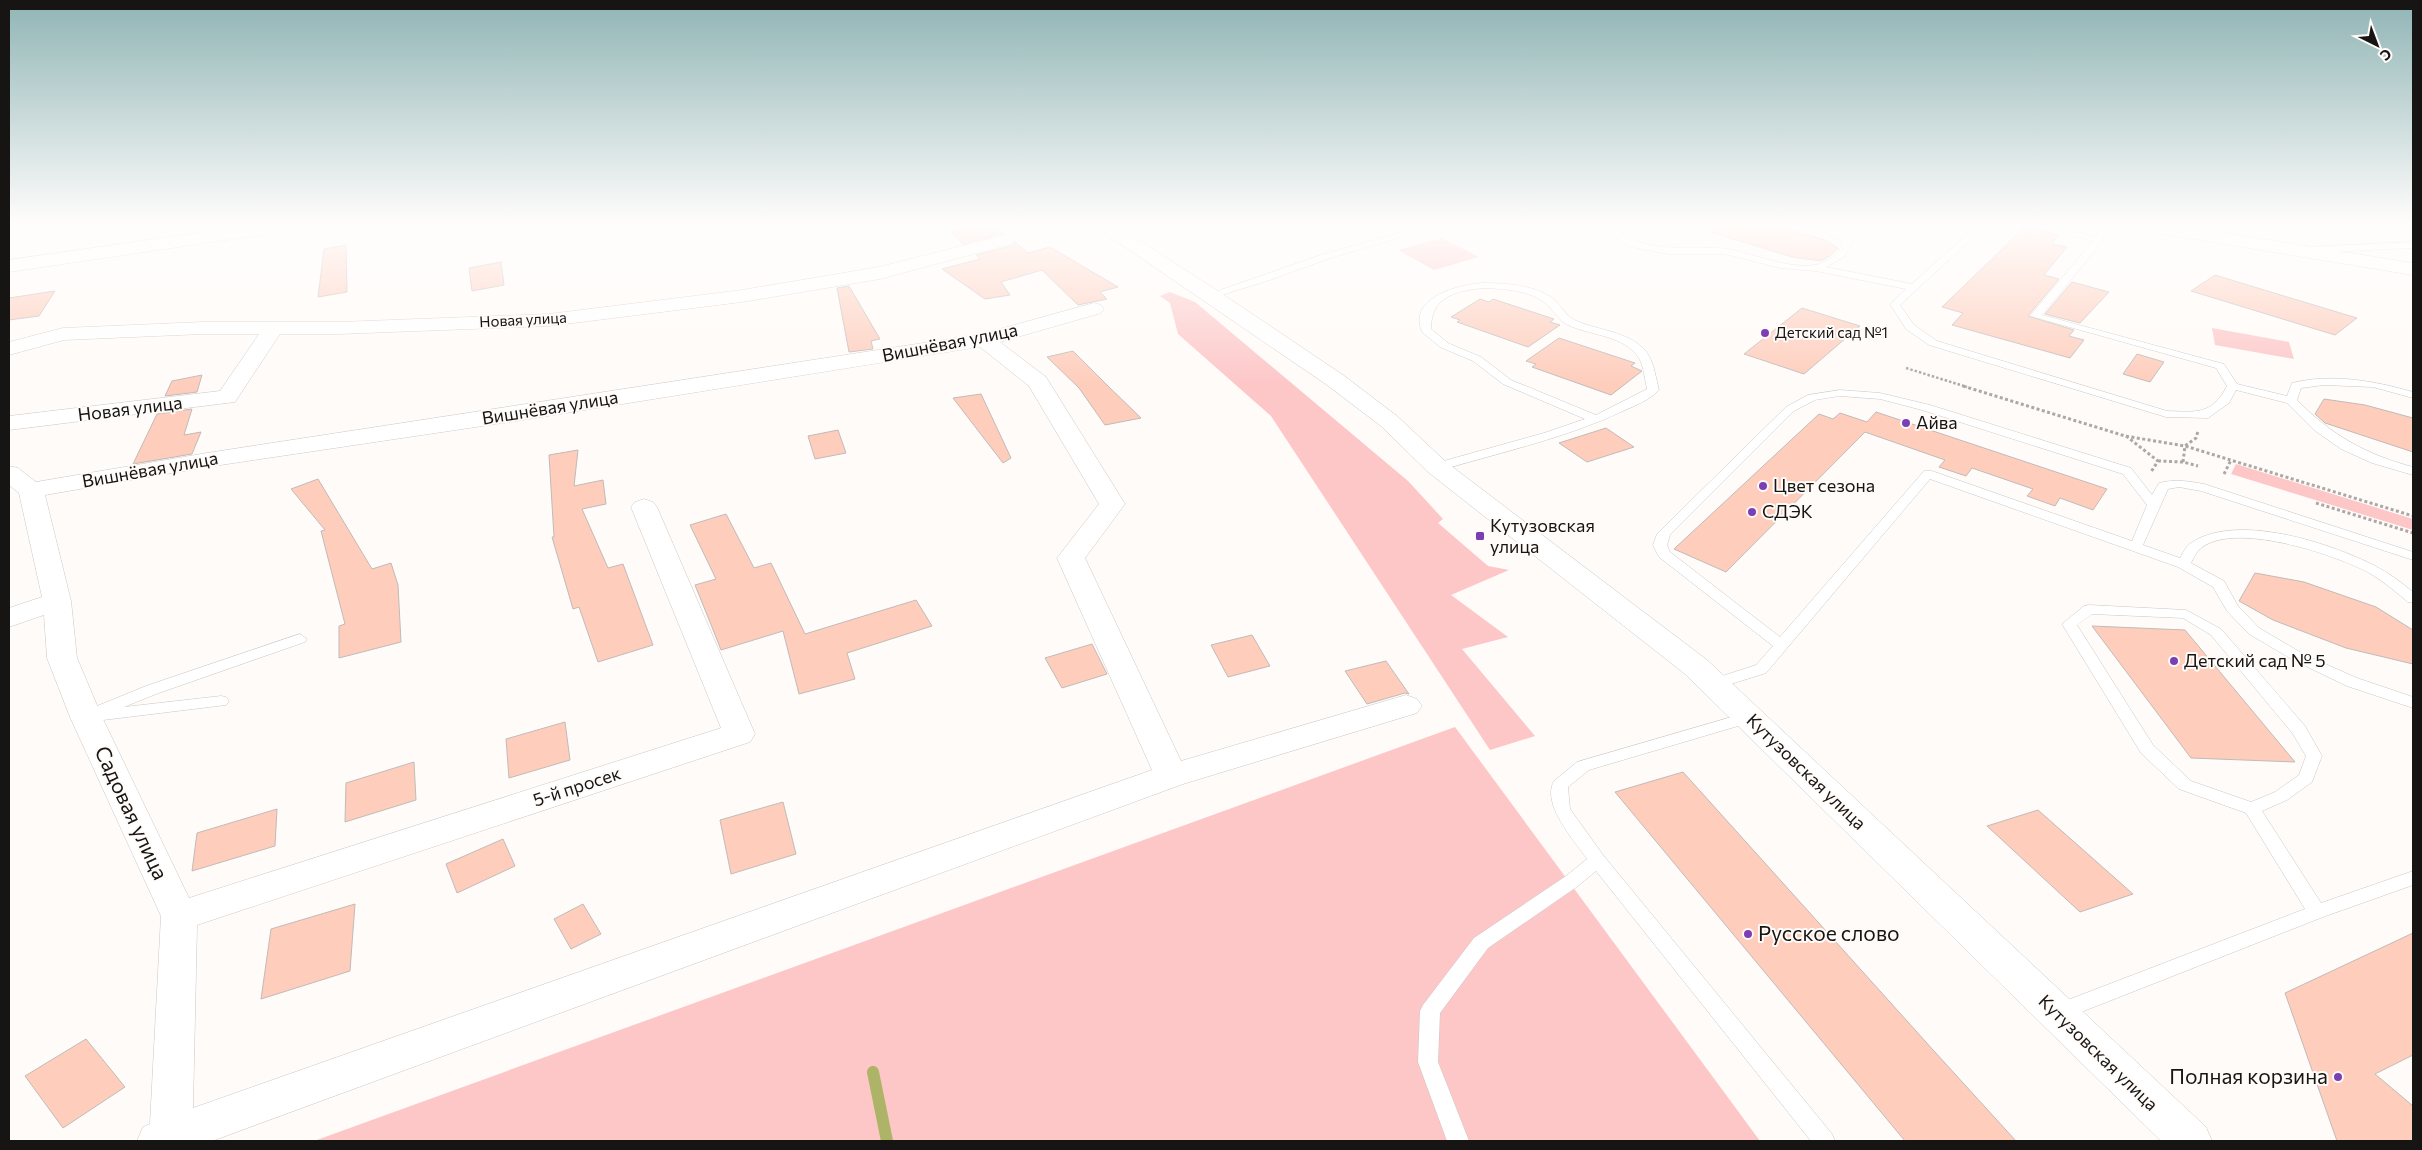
<svg xmlns="http://www.w3.org/2000/svg" width="2422" height="1150" viewBox="0 0 2422 1150" font-family="Commissioner,sans-serif">
  <rect width="100%" height="100%" fill="#fffbf8"/>
  <path fill="#fdc6c7" d="M1442,238l37,19 -45,13 -36,-20z
    M1170,292l25,10 213,179 35,38 -5,4 50,43 21,4 -58,25 57,42 -46,12 73,87 -45,14 -219,-334 -93,-82 -8,-31 -10,-7z
    M2212,328l77,14 5,17 -79,-14z
    M2236,464l177,55v11l-182,-56z
    M1455,727l305,414h-1446z"/>
  <g fill="none" stroke-linecap="round" stroke-linejoin="round">
    <path stroke="#adb468" stroke-width="12" d="M873,1072l14,69"/>
  </g>
  <path fill="#fecdbc" stroke="#c0bbb9" d="M982,225h14l9,8 -42,11 -12,-12z
    M1712,225h45l29,4 39,11 13,8 -7,7 -10,6 -29,-4 -81,-25z
    M2025,227l34,8 -7,9 15,3 -23,28 15,4 -31,37 46,14 -5,6 15,4 -14,18 -118,-33 11,-12 -21,-6z
    M1015,242l13,11 22,-6 68,40 -18,5 7,7 -29,6 -36,-35 -41,12 9,13 -25,4 -43,-30 38,-10 -4,-4 35,-9z
    M346,245l1,47 -29,5 6,-48z
    M501,262l3,23 -32,6 -3,-23z
    M2215,275l69,21 73,22 -22,17 -144,-44z
    M2072,282l37,10 -29,31 -35,-9z
    M849,286l31,53 -9,2 2,8 -24,3 -12,-64z
    M55,291l-16,25 -30,4v-22z
    M1480,299l9,3 4,-3 61,20 -4,3 10,3 -32,22 -71,-25 3,-2 -9,-3z
    M1802,308l58,18 -56,48 -60,-20z
    M1559,338l76,25 -4,3 11,5 -31,24 -79,-28 4,-3 -10,-3z
    M1073,351l34,34 34,33 -36,7 -26,-37 -32,-31z
    M2137,354l27,8 -14,20 -27,-8z
    M202,375l-5,17 -32,4 7,-15z
    M981,394l30,64 -8,5 -50,-65z
    M2324,399l41,6 48,13v34l-88,-29 -10,-9z
    M192,409l-8,26 17,-3 -9,22 -59,10 24,-50z
    M1876,412l231,77 -14,21 -33,-12 -5,8 -28,-10 6,-7 -61,-21 -6,8 -27,-9 6,-7 -80,-28 -139,140 -52,-23 145,-135 14,5 7,-6 27,9z
    M1606,428l28,19 -47,15 -28,-19z
    M838,430l8,23 -31,6 -7,-23z
    M578,450l-4,36 29,-6 3,24 -24,5 26,59 15,-4 30,81 -55,17 -19,-55 -6,2 -21,-72h2l-5,-82z
    M318,479l54,90 19,-6 7,22 3,57 -62,16v-32l6,-2 -24,-93 4,-1 -34,-41z
    M726,514l28,54 17,-5 34,71 111,-34 16,26 -85,27 8,26 -56,15 -16,-63 -62,19 -9,-23 -17,-42 21,-6 -26,-54z
    M2255,573l49,9 72,25 37,23v34l-67,-16 -73,-28 -34,-19z
    M2092,626l93,4 110,132 -104,-4z
    M1252,635l18,31 -42,11 -17,-32z
    M1092,644l15,30 -45,14 -17,-30z
    M1386,661l23,33 -4,-1 -38,11 -22,-33z
    M565,722l5,38 -61,18 -3,-39z
    M414,762l2,38 -71,22 1,-39z
    M1683,772l251,279 82,90h-111l-290,-349z
    M783,802l13,52 -65,20 -11,-54z
    M277,809l-2,37 -83,25 5,-38z
    M2038,810l95,84 -53,18 -93,-86z
    M503,839l12,27 -58,27 -11,-29z
    M355,904l-5,67 -89,28 10,-70z
    M583,904l18,30 -30,15 -17,-30z
    M2413,933v122l-38,19 38,32v35h-76l-52,-148z
    M86,1039l39,48 -62,41 -38,-52z"/>
  <g fill="none" stroke-linecap="round" stroke-linejoin="round">
    <g stroke="#cbc8c5" stroke-width="1">
      <path id="lane" d="M1427,225h15l-115,34 -57,21 -55,17 -9,-2 115,-40z
        M1600,225h10c25,23 58,23 91,23 8,0 18,-1 27,1 25,5 61,20 87,16 12,-2 25,-12 28,-23l-31,-17c16,0 29,4 41,16l-9,16 -18,10 86,17 65,-59h10l-87,80 14,20 23,16 230,70c30,1 45,4 60,-25l-11,-18 -186,-52 63,-75 -58,-16h16l45,12 6,-12h9l-9,17 -60,73 182,49 13,20 50,12 5,-13c40,-10 83,-2 121,9v6l-40,-11 -49,-2 -23,3 -4,12c34,35 70,55 116,67v8l-41,-12 -31,-14 -27,-19 -27,-27 -51,-13 -7,13 -21,15 -42,-1 -237,-72 -23,-16 -16,-25 16,-15 -90,-18 -36,-3 -55,-14h-57l-36,-7 -20,-10z
        M2413,242v6l-105,5 -5,-3 5,-3z
        M1484,283c21,0 49,2 67,14 11,8 14,20 28,25 20,8 48,10 64,26 11,11 12,27 16,42 -9,10 -25,16 -36,21 -57,27 -121,41 -182,59h-8l-2,-3 2,-3 111,-31 41,-14 -82,-35 -30,-23 -33,-14 -18,-15c-15,-35 38,-48 62,-49zM1484,288c19,1 47,2 62,16 8,7 12,16 22,21 21,10 51,10 67,28 9,9 9,24 12,36l-51,26 -85,-35 -30,-23 -33,-14 -17,-14c0,-33 25,-38 53,-41z
        M1840,390l40,3 50,12 201,63 21,27 7,-12c16,-4 28,-2 45,1l209,68v8l-212,-69 -22,-4 -11,2 -25,56 37,13c3,-5 6,-12 11,-15 45,-31 140,0 184,23 14,7 26,16 38,26v11l-5,-1c-12,-10 -24,-20 -37,-28 -33,-19 -141,-55 -172,-24 -3,3 -6,9 -8,13l33,18 14,25 21,22 46,27 52,23 56,19v11l-66,-22 -52,-25 -46,-27 -22,-23 -14,-24 -35,-20 -248,-88 -164,194 -51,16 -5,-1 -3,-4 3,-4 46,-15 17,-19 -114,-89 -6,-12 4,-11 129,-127 22,-12zM1840,396l40,3 42,11 201,64 24,31 -15,36 -200,-70h-8l-144,166 -110,-85 -3,-7 3,-10 124,-124 21,-11z
        M2089,605l97,5 35,19 84,97 17,30 -10,26 -25,18 -25,11 59,92 92,-32v14l-90,32 -257,101 -7,3 -7,-3 -3,-6 3,-6 253,-97 -59,-96 -67,-24 -38,-36 -79,-129 22,-18zM2092,614l91,4 28,17 82,99 13,22 -7,19 -24,17 -24,10 -60,-21 -38,-36 -76,-120z
        M300,634l7,5 -2,3 -149,52 -32,13 97,-11 5,1 3,4 -3,4 -123,15c-8,-2 -14,3 -23,1l-2,-4 2,-4 66,-27z
        M1749,712l6,1 2,4 -2,4 -166,49 -21,17 2,22 33,46 229,279 3,7h-24l-215,-270 -18,15 -90,62 -48,65 -2,49 31,79h-22l-29,-79 2,-51 3,-6 51,-67 92,-62 21,-17c-13,-19 -46,-55 -33,-78l23,-19z"/>
    </g>
    <g stroke="#cbc8c5" stroke-width="1">
      <path id="street" d="M254,225h49l-3,4 -6,1 -285,42v-12z
        M2130,225h45l238,38v12l-274,-45 -6,-1z
        M1005,235l6,1 3,4 -3,4 -131,35 -138,23 -193,24 -210,8h-59l-45,68 -226,28v-14l211,-25 39,-57h-56l-139,6 -55,15v-13l54,-14 140,-6h136l210,-8 193,-24 137,-23z
        M1094,303l7,2 3,4 -3,4 -101,29 46,35 79,127 -40,54 96,203 225,-66 11,4 5,7 -5,7 -234,71 -971,357h-75l6,-14 7,-3 11,-208 -91,-199 -23,-59 -3,-43 -35,12v-19l33,-11 -23,-104 -10,-8v-19l9,2 18,14 171,-29 775,-119zM980,347l49,39 70,118 -42,54 95,212 -959,338 4,-183 553,-183 5,-8 -98,-227 -4,-5 -9,-3 -9,3 -4,5 90,221 -532,170 -87,-181 -25,-59 -6,-57 -26,-106 162,-28 309,-46z"/>
    </g>
    <g stroke="#cbc8c5" stroke-width="1">
      <path id="secondary" d="M1093,225h22l103,66 125,84 54,41 49,46 261,198 499,467 6,14h-51l-476,-467 -257,-202 -47,-46 -54,-41z"/>
    </g>
    <path stroke="#aba8a5" stroke-width="2.5" stroke-dasharray="2.5 2" stroke-linecap="butt" d="M1906,368l61,19"/>
    <path stroke="#aba8a5" stroke-width="3" stroke-dasharray="3 2.5" stroke-linecap="butt" d="M1963,386l162,50 60,10 228,70
      M2126,436l32,25 -7,11
      M2158,461l25,1 15,4
      M2183,462l2,-16 11,-8 2,-7
      M2224,474l7,-14
      M2316,503l97,30"/>
    <use href="#lane" fill="#fff" fill-rule="evenodd"/>
    <use href="#street" fill="#fff" fill-rule="evenodd"/>
    <use href="#secondary" fill="#fff" fill-rule="evenodd"/>
  </g>
  <linearGradient id="sky" x2="0" y2="1"><stop stop-color="#90b4b5"/><stop offset="0.58" stop-color="#fffdfc"/><stop offset="1" stop-color="#fffdfc" stop-opacity="0"/></linearGradient>
  <rect width="2422" height="386" fill="url(#sky)"/>
  <g fill="#7c3eb3" stroke="#fffbf8" stroke-width="2">
    <circle cx="1765" cy="333" r="5"/>
    <circle cx="1906" cy="423" r="5"/>
    <circle cx="1763" cy="486" r="5"/>
    <circle cx="1752" cy="512" r="5"/>
    <rect x="1475" y="531" width="10" height="10" rx="2.5"/>
    <circle cx="2174" cy="661" r="5"/>
    <circle cx="1748" cy="934" r="5"/>
    <circle cx="2338" cy="1077" r="5"/>
  </g>
  <g text-anchor="middle" stroke-width="4" stroke-linejoin="round" paint-order="stroke">
    <g font-size="15" fill="#161514" stroke="#fffbf8">
      <text transform="translate(523 320) rotate(-3)" y="5">Новая улица</text>
    </g>
    <g font-size="15" fill="#161514" stroke="#fffbf8" text-anchor="start">
      <text x="1775" y="338">Детский сад №1</text>
    </g>
    <g font-size="18" fill="#161514" stroke="#fffbf8">
      <text transform="translate(950 343) rotate(-11)" y="6">Вишнёвая улица</text>
      <text transform="translate(550 408) rotate(-9)" y="6">Вишнёвая улица</text>
      <text transform="translate(130 409) rotate(-7)" y="6">Новая улица</text>
      <text transform="translate(150 470) rotate(-10)" y="6">Вишнёвая улица</text>
      <text transform="translate(1806 772) rotate(44)" y="6">Кутузовская улица</text>
      <text transform="translate(577 787) rotate(-18)" y="6">5-й просек</text>
      <text transform="translate(2098 1053) rotate(44)" y="6">Кутузовская улица</text>
    </g>
    <g font-size="18" fill="#161514" stroke="#fffbf8" text-anchor="start">
      <text x="1916" y="429">Айва</text>
      <text x="1773" y="492">Цвет сезона</text>
      <text x="1762" y="518">СДЭК</text>
      <text x="1490" y="532">Кутузовская<tspan x="1490" dy="21">улица</tspan></text>
      <text x="2184" y="667">Детский сад № 5</text>
    </g>
    <g font-size="21" fill="#161514" stroke="#fffbf8">
      <text transform="translate(131 813) rotate(65)" y="7">Садовая улица</text>
    </g>
    <g font-size="21" fill="#161514" stroke="#fffbf8" text-anchor="start">
      <text x="1758" y="941">Русское слово</text>
      <text x="2328" y="1084" text-anchor="end">Полная корзина</text>
    </g>
  </g>
  <rect width="2422" height="1150" fill="none" stroke="#161514" stroke-width="20"/>
  <g transform="translate(2377 45) rotate(138)" stroke="#fffbf8" stroke-width="4" paint-order="stroke">
  <path d="M0-4L9 19L0 12L-9 19Z" fill="#161514"/>
  <text y="-8" font-size="14" font-weight="bold" text-anchor="middle" fill="#161514">С</text>
  </g>
</svg>
